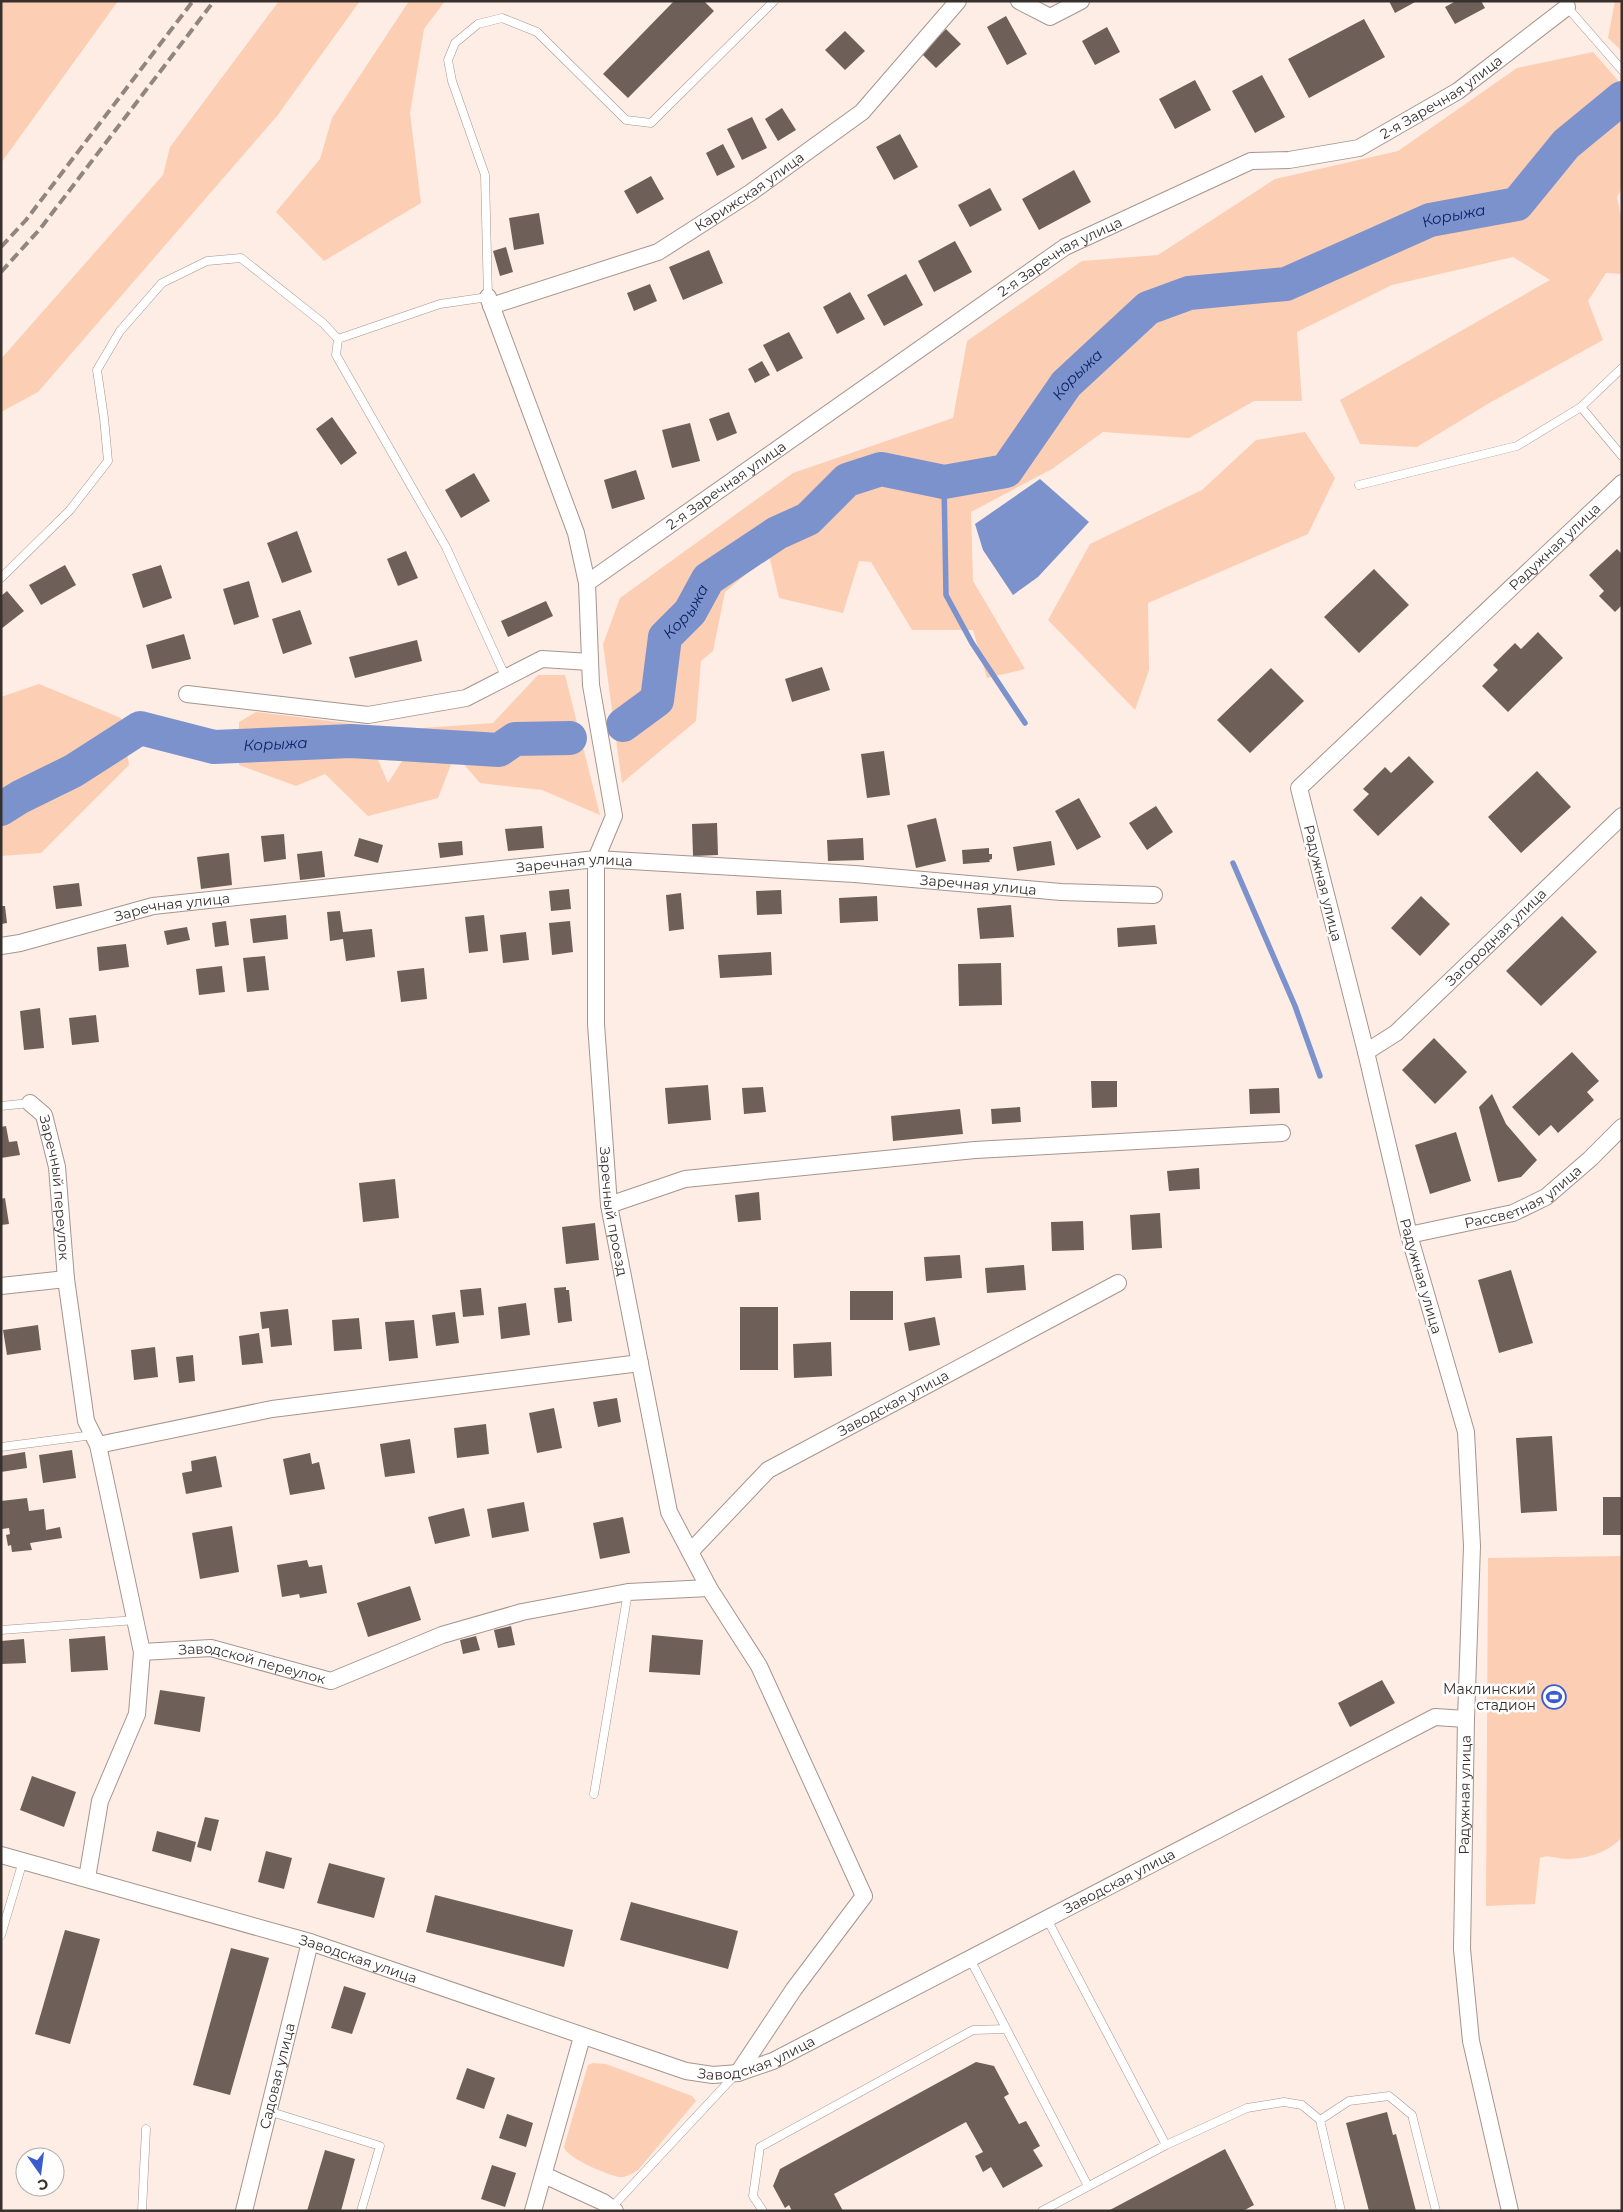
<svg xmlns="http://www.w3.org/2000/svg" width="1623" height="2212" viewBox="0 0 1623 2212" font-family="Montserrat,sans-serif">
  <rect width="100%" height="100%" fill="#feede4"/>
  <path fill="#fcceb4" d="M1,1h117l-117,162z
    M279,1h81l-83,115 -239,276 -37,20v-53l162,-184 7,-28z
    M409,1h36l-21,28 -14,84 11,90 -97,58 -48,-49 44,-53 12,-41z
    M1615,1h7v50l-14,-13z
    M1593,52l29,33v103l-5,9 5,25v52l-16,-1 -18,28 15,39 -112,62 -74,45 -57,-3 -20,-44 210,-120 -37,-23 -121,28 -95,47 5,69h-48l-65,37 -86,-6 -51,37 -81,43 2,69 52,88 -38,9 -14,-48h-61l-41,-68 -12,-1 -16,52 -64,-15 -10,-43 -44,37 -12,59 -12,10 -5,60 -74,62 -19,-139 17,-46 173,-125 160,-55 14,-77 115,-80 76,-6 117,-76 123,-28 119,-83z
    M1305,432l30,46 -27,56 -160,69 1,67 -14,40 -87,-90 42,-76 112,-54 54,-50z
    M538,675h27l35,140 -58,-25 -62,-7 -25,-29 -17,44 -70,18 -43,-42 -29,12 -57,-21v-43l17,-10 107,13 25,58 35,-55 70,-5z
    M39,684l82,34 8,47 -88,88 -40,3v-159z
    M1622,1556v281c-12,15 -36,22 -55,22 -10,0 -17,-5 -27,-1l-5,46 -49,2 2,-348z
    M593,2063l13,1 86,32 4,5 -58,69c-5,3 -12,8 -19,7 -12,-2 -52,-19 -55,-30l24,-82z"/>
  <path fill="#7b92cd" d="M1040,479l49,43 -51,55 -25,18 -30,-45 -8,-26z"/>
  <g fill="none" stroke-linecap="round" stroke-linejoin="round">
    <path stroke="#7b92cd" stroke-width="5.5" d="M944,482l2,113 26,48 53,80
      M1233,863l62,143 25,70"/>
    <g stroke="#7b92cd" stroke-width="34">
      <path id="s1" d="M623,725l34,-25 8,-63 25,-25 18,-33 69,-46 31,-14 39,-39 34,-11 63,13 62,-11 60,-87 82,-76 41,-15 97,-9 144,-64 87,-16 49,-60 56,-46"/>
      <path id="s2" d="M1,809l19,-12 53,-26 67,-43 74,19 137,-6 148,9 16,-11 55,-1"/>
    </g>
  </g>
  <path fill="#6e6058" d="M674,1h30l10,10 -86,87 -25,-24z
    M1389,1h28l-22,12z
    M1456,1h25l4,7 -30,16 -10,-17z
    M1006,16l21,38 -20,11 -20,-38z
    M1364,19l21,38 -76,41 -21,-39z
    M1107,27l13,25 -25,13 -13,-24z
    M946,29l15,15 -25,24 -14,-14z
    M845,31l20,20 -20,19 -20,-20z
    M1262,75l23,42 -30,16 -23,-42z
    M1195,80l16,30 -36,19 -16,-30z
    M782,108l14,22 -18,11 -13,-22z
    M752,117l15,31 -25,12 -15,-31z
    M900,134l18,33 -24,13 -18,-33z
    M723,144l12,23 -18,9 -11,-23z
    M1074,170l17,32 -52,28 -17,-31z
    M651,176l13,23 -27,15 -13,-23z
    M990,188l12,22 -32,17 -12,-22z
    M539,213l5,31 -30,6 -5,-32z
    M955,241l17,31 -38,20 -16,-31z
    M506,247l7,25 -13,4 -7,-25z
    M709,250l14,33 -40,17 -14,-33z
    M906,274l17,31 -39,21 -17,-31z
    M650,284l7,17 -23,10 -7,-18z
    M850,292l15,27 -28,15 -14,-27z
    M789,332l14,26 -26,14 -14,-27z
    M762,361l8,14 -15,8 -7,-14z
    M729,412l8,21 -20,8 -8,-22z
    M332,417l25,36 -16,12 -25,-36z
    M690,423l10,38 -28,7 -10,-38z
    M636,470l9,29 -33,10 -8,-29z
    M474,473l16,28 -29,17 -16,-28z
    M297,531l15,41 -30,11 -15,-40z
    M1617,549l5,5v51l-7,7 -16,-16 5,-5 -15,-16z
    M406,551l12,27 -20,8 -11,-27z
    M65,565l11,20 -35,20 -12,-20z
    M161,565l11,33 -29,10 -11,-34z
    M1374,569l35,36 -50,48 -35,-36z
    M249,581l10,36 -25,8 -11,-36z
    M7,591l17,20 -23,18v-33z
    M546,601l7,15 -45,21 -7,-16z
    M300,610l12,34 -29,10 -11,-35z
    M1538,632l25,26 -55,54 -26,-26 16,-16 -5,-5 22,-22 6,6z
    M184,634l7,25 -39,10 -6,-24z
    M417,640l5,21 -67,17 -6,-21z
    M822,667l8,23 -38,12 -7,-23z
    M1271,668l33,33 -54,52 -33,-33z
    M884,751l6,44 -23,3 -6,-44z
    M1409,756l25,26 -56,54 -25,-26 16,-16 -6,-5 22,-22 6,6z
    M1537,771l34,36 -50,46 -33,-36z
    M1079,798l22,39 -24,13 -22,-39z
    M1156,806l17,26 -26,18 -18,-27z
    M936,818l10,43 -30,7 -9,-43z
    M717,823l1,32 -25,1 -1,-32z
    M542,826l2,22 -36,3 -3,-22z
    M284,834l2,25 -22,3 -3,-26z
    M359,838l24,7 -5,18 -24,-7z
    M863,838l1,22 -36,1 -1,-21z
    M462,841l1,14 -23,3 -2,-15z
    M1051,841l4,24 -38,6 -4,-24z
    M989,848v6h3v5l-3,1 1,2 -27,2 -1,-14z
    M322,851l3,26 -25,3 -3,-26z
    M229,853l3,32 -31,4 -4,-32z
    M79,883l3,23 -26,3 -3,-23z
    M569,889l2,20 -20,2 -2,-20z
    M781,890l1,24 -25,1 -1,-24z
    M681,893l3,36 -15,2 -3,-36z
    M877,896l1,25 -38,2 -1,-25z
    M1421,896l29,28 -30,32 -29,-28z
    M1011,905l3,32 -34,2 -3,-31z
    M1,906h4l2,17 -6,1z
    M340,911l3,21 29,-3 3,28 -29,4 -3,-22 -13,2 -3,-29z
    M286,915l2,24 -35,4 -3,-24z
    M484,915l4,36 -19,2 -4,-36z
    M1562,916l35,36 -56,54 -35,-35z
    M226,921l3,24 -14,2 -3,-24z
    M570,921l3,31 -21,3 -3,-32z
    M1155,925l2,19 -39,3 -1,-19z
    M187,927l3,13 -23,5 -3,-14z
    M526,932l3,28 -26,3 -3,-28z
    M126,944l3,23 -30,4 -2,-24z
    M771,952l1,23 -52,3 -2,-23z
    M265,956l4,34 -22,2 -4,-34z
    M1001,963l1,42 -43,1 -1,-42z
    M222,966l3,26 -26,3 -3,-26z
    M424,968l3,31 -26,3 -4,-31z
    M40,1008l4,40 -20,2 -4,-39z
    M96,1015l3,27 -27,3 -3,-27z
    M1434,1038l33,34 -32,32 -33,-34z
    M1572,1052l27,29 -12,11 7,8 -36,33 -7,-8 -12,11 -27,-29z
    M1091,1081h26v26l-25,1z
    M708,1085l3,35 -43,4 -3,-36z
    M763,1087l3,25 -22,2 -2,-26z
    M1279,1088l1,25 -30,1 -1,-25z
    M1492,1094l14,30 31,36 -16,17 -23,5 -19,-75z
    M1020,1107l1,15 -29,2 -1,-15z
    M960,1109l3,25 -70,7 -2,-25z
    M6,1126l3,16 8,-1 3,14 -19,3v-31z
    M1456,1132l15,49 -41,13 -15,-49z
    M1199,1168l1,21 -31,2 -2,-20z
    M395,1179l4,39 -36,4 -4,-39z
    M759,1192l2,28 -23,2 -3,-27z
    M5,1198l4,26 -8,1v-26z
    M1160,1213l2,35 -30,2 -2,-35z
    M1083,1221l1,29 -32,1 -1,-29z
    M595,1223l4,37 -33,4 -4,-37z
    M960,1255l2,23 -36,3 -2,-24z
    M1024,1265l2,25 -39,3 -2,-25z
    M1511,1270l22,73 -34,10 -21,-73z
    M566,1287v3h3l3,31 -14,2 -4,-35z
    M481,1288l3,27 -21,2 -3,-27z
    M850,1291h43v29h-43z
    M526,1303l4,32 -29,4 -3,-32z
    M740,1307h38v63h-38z
    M288,1309l4,36 -21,2 -2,-19 -7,1 -2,-17z
    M455,1312l4,31 -23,3 -4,-31z
    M935,1317l5,28 -31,6 -5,-28z
    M359,1318l3,31 -28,2 -2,-31z
    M414,1320l4,38 -29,3 -4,-39z
    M38,1325l3,25 -34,5 -4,-25z
    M259,1333l4,30 -21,2 -3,-29z
    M831,1342l1,34 -38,2 -1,-34z
    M155,1347l3,30 -24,3 -3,-30z
    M193,1355l2,26 -16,2 -3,-26z
    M617,1398l4,24 -23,5 -5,-25z
    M554,1408l8,40 -25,5 -8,-40z
    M486,1424l3,30 -32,4 -3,-30z
    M1552,1436l5,75 -36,2 -5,-75z
    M410,1439l5,34 -30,4 -5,-33z
    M72,1450l4,28 -33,5 -4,-28z
    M25,1452l2,16 -26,4v-16z
    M310,1453l2,11 7,-2 6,27 -35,6 -7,-36z
    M216,1456l6,31 -36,7 -4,-21 10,-2 -1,-10z
    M1603,1497h19v38h-19z
    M27,1498l2,13 15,-2 2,21 14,-3 2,11 -32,5 2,7 -20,2 -1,-7 -3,1 -2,-11 4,-1 -1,-6 -7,1 -1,-28z
    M524,1502l5,29 -37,7 -5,-29z
    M464,1508l6,28 -35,8 -7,-27z
    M623,1517l7,36 -30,6 -7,-36z
    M232,1526l7,46 -39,7 -8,-46z
    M307,1560l2,7 13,-2 5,28 -27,5 -1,-4 -17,3 -5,-32z
    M410,1586l11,34 -53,17 -11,-34z
    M511,1626l4,19 -17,3 -4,-18z
    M652,1635l51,5 -3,35 -51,-3z
    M105,1636l3,34 -37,2 -2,-33z
    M476,1636l4,14 -17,4 -3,-14z
    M24,1639l2,24 -25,1v-23z
    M1382,1680l13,23 -45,24 -12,-24z
    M160,1690l45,7 -5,35 -46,-8z
    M32,1776l44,16 -12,35 -44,-17z
    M205,1817l14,3 -8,31 -14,-4z
    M157,1831l39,11 -5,20 -39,-11z
    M266,1851l26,7 -8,31 -26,-7z
    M329,1863l56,15 -11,40 -57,-15z
    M435,1895l138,35 -9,37 -138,-35z
    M631,1902l107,29 -10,38 -108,-29z
    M65,1930l35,9 -30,105 -35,-10z
    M231,1948l38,10 -39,137 -37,-10z
    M344,1986l22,7 -14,41 -21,-6z
    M976,2062l18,4 15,28 -5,3 15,27 7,-3 14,25 -7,4 10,16 -40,22 -12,-21 -8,5 -8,-16 8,-4 -17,-30 -132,72 9,17h-51l-3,-6 -4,3 -12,-22 7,-17z
    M467,2068l28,10 -11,31 -28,-10z
    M1387,2112l6,23 3,-1 20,77h-47l-23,-88z
    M507,2114l26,9 -7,24 -27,-9z
    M1225,2149l29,56 -11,6h-135z
    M325,2150l30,9 -14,52h-34z
    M492,2165l24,8 -11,34 -24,-8z"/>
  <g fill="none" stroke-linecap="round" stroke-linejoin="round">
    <g stroke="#a5958d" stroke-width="9">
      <path id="lane" d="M1567,7l55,63
        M338,339l102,-35 48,-7 -3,-122 -33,-94 -4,-21 7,-17 23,-19 24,-6 35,14 89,88 25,3 123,-122
        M1581,407l41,49
        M1359,485l158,-39 64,-39 41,-39
        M1,578l69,-68 38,-49 -4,-43 -7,-48 23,-39 42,-48 45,-22 34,-3 82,65 15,16 -2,16 110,192 60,131
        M1,1106l29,-3
        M1,1447l92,-12
        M1,1630l135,-10
        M594,1794l34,-202
        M1047,1919l119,226
        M1,1935l22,-74
        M970,1959l118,227
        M268,2111l112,35 -19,65
        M612,2207l123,-132
        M142,2211l4,-82
        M763,2211l-10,-15 7,-49 213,-117 33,-1
        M1042,2211l124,-66 81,-37 37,-6 18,3 18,15
        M1341,2211l-21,-91 29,-19 40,-5 23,19 24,96"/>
    </g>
    <g stroke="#a5958d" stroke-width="18">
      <g id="street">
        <path d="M1019,1l31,16 31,-16"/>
        <path id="s3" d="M488,297l88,236 11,50 4,102 23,131 -18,43v165l13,181 60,307 40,76 50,78 105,230 -70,93 -56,84"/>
        <path id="s4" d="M491,306l167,-54 92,-59 112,-81 96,-111"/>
        <path id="s5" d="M587,583l478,-336 186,-86 38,-1 70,-12 99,-57 109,-84"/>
        <path d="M187,694l181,21 98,-17 76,-39 48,3"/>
        <path id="s6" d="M1,946l19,-3 133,-37 443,-47 259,15 206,18 93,3"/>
        <path id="s7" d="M1366,1052l30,-19 226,-217"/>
        <path id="s8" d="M30,1103l14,12 13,52 9,112 20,142 12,24 44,207 -5,62 -37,87 -13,77"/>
        <path d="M609,1205l76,-26 290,-29 307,-17"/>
        <path id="s9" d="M1409,1235l104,-22 33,-16 44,-38 32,-32"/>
        <path d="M1,1286l65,-7"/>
        <path d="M98,1445l174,-36 368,-46"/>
        <path id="s10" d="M690,1552l78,-82 350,-187"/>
        <path id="s11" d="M142,1652l69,-4 120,33 111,-46 80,-23 106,-20 81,-4"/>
        <path id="s12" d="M1,1855l309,87 376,129 27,4 25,-2 35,-12 662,-344 31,2"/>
        <path d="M544,2175l59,27 12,9"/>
        <path id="s13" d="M244,2211l66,-269"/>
        <path d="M533,2211l49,-174"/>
        <path id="s14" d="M1510,2211l-39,-170 -9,-92 4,-230 6,-173 -6,-114 -57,-197 -43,-183 -67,-264 323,-305"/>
      </g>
    </g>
    <use href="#lane" stroke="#fff" stroke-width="8"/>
    <use href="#street" stroke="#fff" stroke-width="16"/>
    <path stroke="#90857f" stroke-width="4" stroke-dasharray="10 5" stroke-linecap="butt" d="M1,247l25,-27 167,-219
      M1,272l39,-43 174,-228"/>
  </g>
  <defs>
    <g id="stadium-ring" transform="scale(1.25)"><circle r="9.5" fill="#fefefe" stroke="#3b5cce" stroke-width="1.5"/><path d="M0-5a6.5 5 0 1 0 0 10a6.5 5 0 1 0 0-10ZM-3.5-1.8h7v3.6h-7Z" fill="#3b5cce"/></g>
  </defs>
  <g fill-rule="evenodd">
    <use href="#stadium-ring" x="1554" y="1697"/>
  </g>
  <g text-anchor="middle" stroke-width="5" stroke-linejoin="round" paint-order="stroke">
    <g font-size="14" fill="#37302d" stroke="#fefefe">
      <text dy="5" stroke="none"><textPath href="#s5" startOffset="995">2-я Заречная улица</textPath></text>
      <text dy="5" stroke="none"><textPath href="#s4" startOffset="285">Карижская улица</textPath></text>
      <text dy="5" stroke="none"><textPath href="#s5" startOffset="575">2-я Заречная улица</textPath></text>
      <text dy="5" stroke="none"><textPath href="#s5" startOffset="170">2-я Заречная улица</textPath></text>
      <text dy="5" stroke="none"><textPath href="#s14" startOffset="1801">Радужная улица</textPath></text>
      <text dy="5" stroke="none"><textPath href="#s6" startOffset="581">Заречная улица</textPath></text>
      <text transform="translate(1323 883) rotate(76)" y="5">Радужная улица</text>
      <text dy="5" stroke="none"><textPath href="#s6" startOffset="986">Заречная улица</textPath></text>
      <text dy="5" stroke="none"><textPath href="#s6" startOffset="176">Заречная улица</textPath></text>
      <text dy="5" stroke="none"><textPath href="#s7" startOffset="174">Загородная улица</textPath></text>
      <text dy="5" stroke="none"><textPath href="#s8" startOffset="92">Заречный переулок</textPath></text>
      <text dy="5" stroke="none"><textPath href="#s9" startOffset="122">Рассветная улица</textPath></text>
      <text dy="5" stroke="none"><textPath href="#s3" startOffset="938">Заречный проезд</textPath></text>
      <text transform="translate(1421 1276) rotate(74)" y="5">Радужная улица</text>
      <text dy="5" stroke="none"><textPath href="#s10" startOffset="255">Заводская улица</textPath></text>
      <text dy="5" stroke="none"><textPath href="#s11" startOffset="112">Заводской переулок</textPath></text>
      <text dy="5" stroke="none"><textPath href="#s14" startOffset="421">Радужная улица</textPath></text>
      <text dy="5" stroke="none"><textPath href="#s12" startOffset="1198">Заводская улица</textPath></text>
      <text dy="5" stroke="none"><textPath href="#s12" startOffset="372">Заводская улица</textPath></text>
      <text dy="5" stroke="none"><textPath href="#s12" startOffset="792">Заводская улица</textPath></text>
      <text dy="5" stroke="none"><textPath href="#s13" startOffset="139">Садовая улица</textPath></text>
    </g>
    <g font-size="14" fill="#37302d" stroke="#fefefe" text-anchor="end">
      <text x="1536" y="1694">Маклинский<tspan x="1536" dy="16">стадион</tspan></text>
    </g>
    <g font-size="15" font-style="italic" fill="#102065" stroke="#fefefe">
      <text dy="5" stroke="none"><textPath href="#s1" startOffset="1054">Корыжа</textPath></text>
      <text dy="5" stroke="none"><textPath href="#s1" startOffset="634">Корыжа</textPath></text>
      <text dy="5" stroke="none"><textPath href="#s1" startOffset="139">Корыжа</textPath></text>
      <text dy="5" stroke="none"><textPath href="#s2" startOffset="299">Корыжа</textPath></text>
    </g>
  </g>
  <rect width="1623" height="2212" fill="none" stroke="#37302d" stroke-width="5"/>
  <g transform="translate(40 2172) rotate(166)"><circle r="24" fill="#fefefe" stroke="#aeacaa"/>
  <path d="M0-4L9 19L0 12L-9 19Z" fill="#3b5cce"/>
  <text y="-8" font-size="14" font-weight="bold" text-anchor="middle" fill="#37302d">С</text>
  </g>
</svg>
